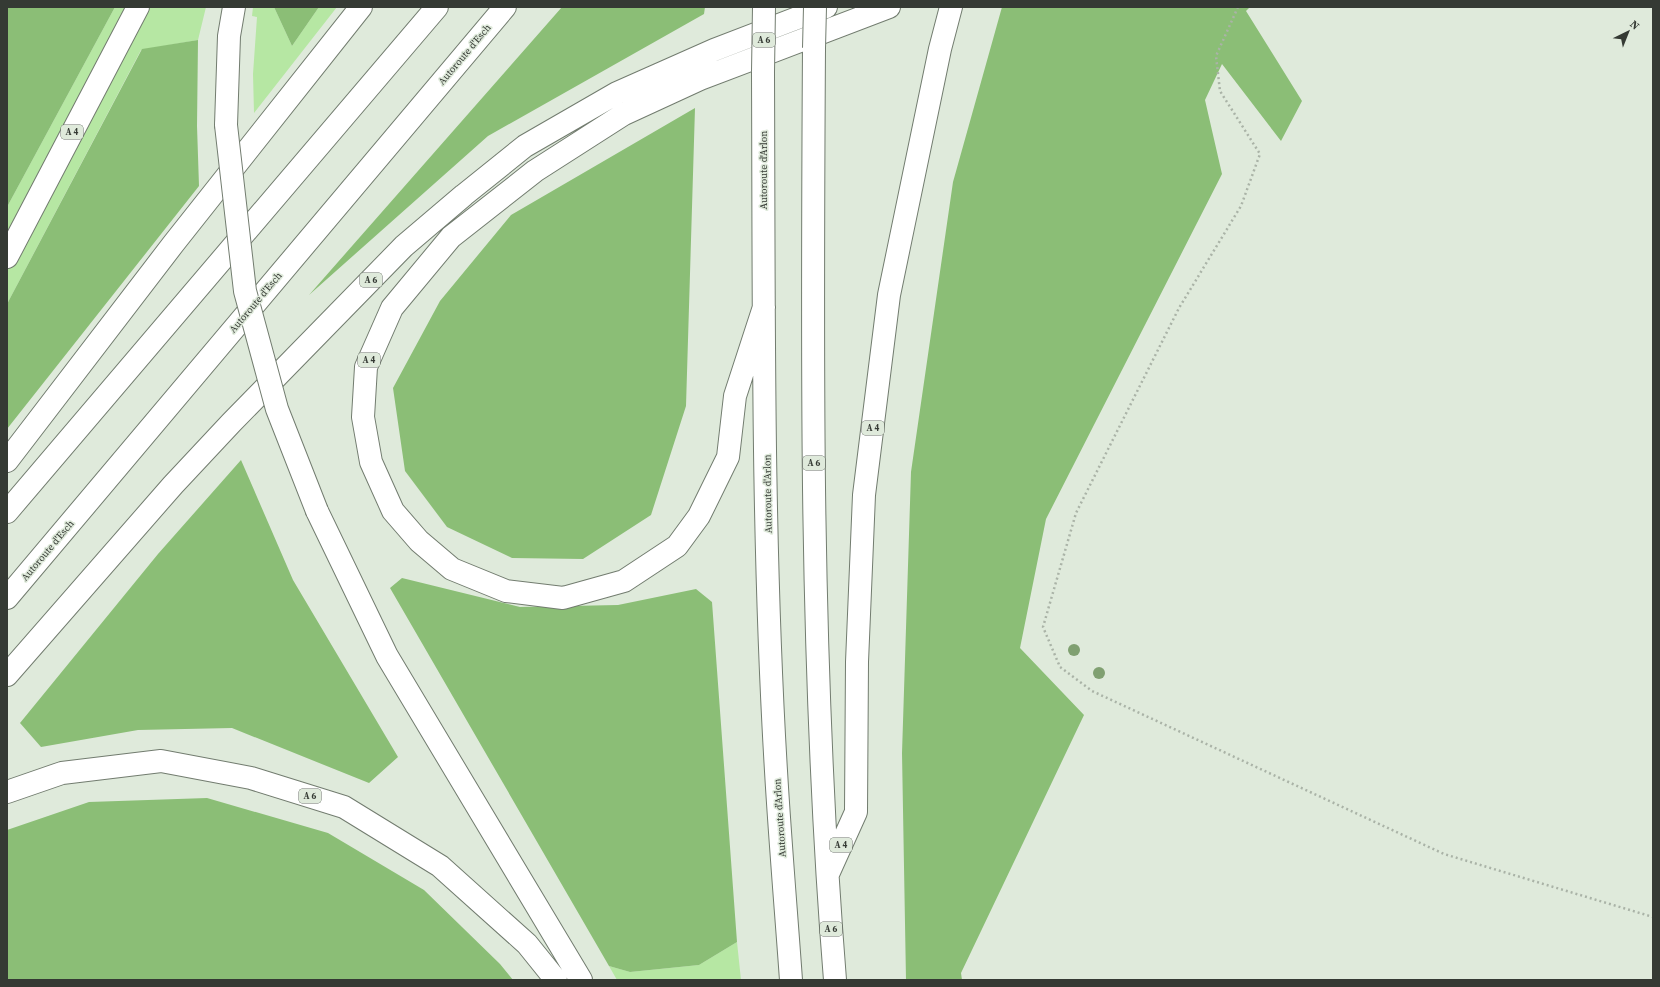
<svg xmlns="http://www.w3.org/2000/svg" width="1660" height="987" viewBox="0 0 1660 987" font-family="'Source Serif 4',serif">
  <rect width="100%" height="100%" fill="#dfeadb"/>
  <path fill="#b6e7a3" d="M115,7h91l-8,33 -57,10 -134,254v-97z
    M253,7h21l18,39 27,-39h18l-83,106 -1,-39 4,-57 -5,-1z
    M737,942l4,38h-124l-8,-14 21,6 69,-7z"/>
  <path fill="#8bbe76" d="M7,7h108l-108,200z
    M274,7h45l-27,39z
    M562,7h143l-1,7 -216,122 -179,159z
    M1002,7h248l-4,4 56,90 -21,40 -59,-77 -17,36 17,74 -176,345 -26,129 64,67 -123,258 1,7h-56l-4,-227 9,-281 42,-290z
    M198,40l-1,86 2,60 -192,243v-125l135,-255z
    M695,108l-9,298 -35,109 -68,44 -71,-1 -65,-31 -42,-56 -12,-83 47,-87 71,-86z
    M241,460l52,120 105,177 -29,26 -137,-55 -94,2 -97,17 -21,-24 138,-169z
    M402,578l118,29 98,-2 78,-16 16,13 25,340 -38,23 -69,7 -21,-6 -219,-378z
    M207,798l121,35 96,57 76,74 13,16h-506v-150l82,-28z"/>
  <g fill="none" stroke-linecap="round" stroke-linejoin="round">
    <g stroke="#727c6f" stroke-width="24">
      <path id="highway" d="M814,48c-2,311 -4,622 21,932
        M763,72c1,233 -1,466 13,699 4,69 10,139 15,209
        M226,125l3,-89 5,-29
        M7,257l131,-250
        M764,307l-29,89 -7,61 -29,59 -22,30 -53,35 -61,17 -57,-7 -54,-22 -33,-28 -26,-30 -22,-49 -8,-45 3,-50 26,-59 59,-71 84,-66 89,-57 76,-35 189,-72
        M7,461l167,-218 187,-236
        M317,511l70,145 194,324
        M7,512l430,-505
        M7,598l498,-591
        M7,675l166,-190 58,-62 173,-177 60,-51 61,-49 92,-53 97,-43 112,-43
        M7,792l55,-19 99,-12 90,17 93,29 96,59 87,78 29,36
        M828,874l28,-62 1,-150 7,-167 25,-200 51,-246 11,-42"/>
    </g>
    <path stroke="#aab3a7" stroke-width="2.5" stroke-dasharray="2 3" stroke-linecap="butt" d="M1238,7l-22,49 4,35 40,63 -19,52 -62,102 -103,205 -33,114 17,40 32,24 352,163 209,63"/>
    <use href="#highway" stroke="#fff" stroke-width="22"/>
    <g stroke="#727c6f" stroke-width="24" stroke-linecap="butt">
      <path id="highway-bridge" d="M814,48l1,-41
        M763,72l1,-65
        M226,125l19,166 32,118 40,102"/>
    </g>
    <use href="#highway-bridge" stroke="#fff" stroke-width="22"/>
  </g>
  <g fill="#80a071">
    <circle cx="1074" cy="650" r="6"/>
    <circle cx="1099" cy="673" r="6"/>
  </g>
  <g text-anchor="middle" stroke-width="3" stroke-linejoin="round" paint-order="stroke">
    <g fill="#dfeadb" stroke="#686f66" stroke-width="1">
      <rect x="753" y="33" width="22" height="14" rx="3"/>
      <rect x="61" y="125" width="22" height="14" rx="3"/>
      <rect x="360" y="273" width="22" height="14" rx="3"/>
      <rect x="358" y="353" width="22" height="14" rx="3"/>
      <rect x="862" y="421" width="22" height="14" rx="3"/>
      <rect x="803" y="456" width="22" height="14" rx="3"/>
      <rect x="299" y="789" width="22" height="14" rx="3"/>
      <rect x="830" y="838" width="22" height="14" rx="3"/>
      <rect x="820" y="922" width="22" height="14" rx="3"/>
    </g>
    <g font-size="9" font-weight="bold" fill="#353a34">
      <text x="764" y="43">A 6</text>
      <text x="72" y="135">A 4</text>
      <text x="371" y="283">A 6</text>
      <text x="369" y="363">A 4</text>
      <text x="873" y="431">A 4</text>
      <text x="814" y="466">A 6</text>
      <text x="310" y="799">A 6</text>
      <text x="841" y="848">A 4</text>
      <text x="831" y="932">A 6</text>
    </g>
    <g font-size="10" fill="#353a34" stroke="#dfeadb">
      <text transform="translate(464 54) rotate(-50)" y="4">Autoroute d'Esch</text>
      <text transform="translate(763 170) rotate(-90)" y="4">Autoroute d'Arlon</text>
      <text transform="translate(255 302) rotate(-50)" y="4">Autoroute d'Esch</text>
      <text transform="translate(767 494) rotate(-91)" y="4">Autoroute d'Arlon</text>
      <text transform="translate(47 550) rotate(-50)" y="4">Autoroute d'Esch</text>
      <text transform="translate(779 818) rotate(-94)" y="4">Autoroute d'Arlon</text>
    </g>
  </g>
  <rect width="1660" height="987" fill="none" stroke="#353a34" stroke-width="16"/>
  <g transform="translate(1628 32) rotate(43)" stroke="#dfeadb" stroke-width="3" paint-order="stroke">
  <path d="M0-3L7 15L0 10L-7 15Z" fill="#353a34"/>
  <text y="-6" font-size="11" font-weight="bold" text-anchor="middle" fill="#353a34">N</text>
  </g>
</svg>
